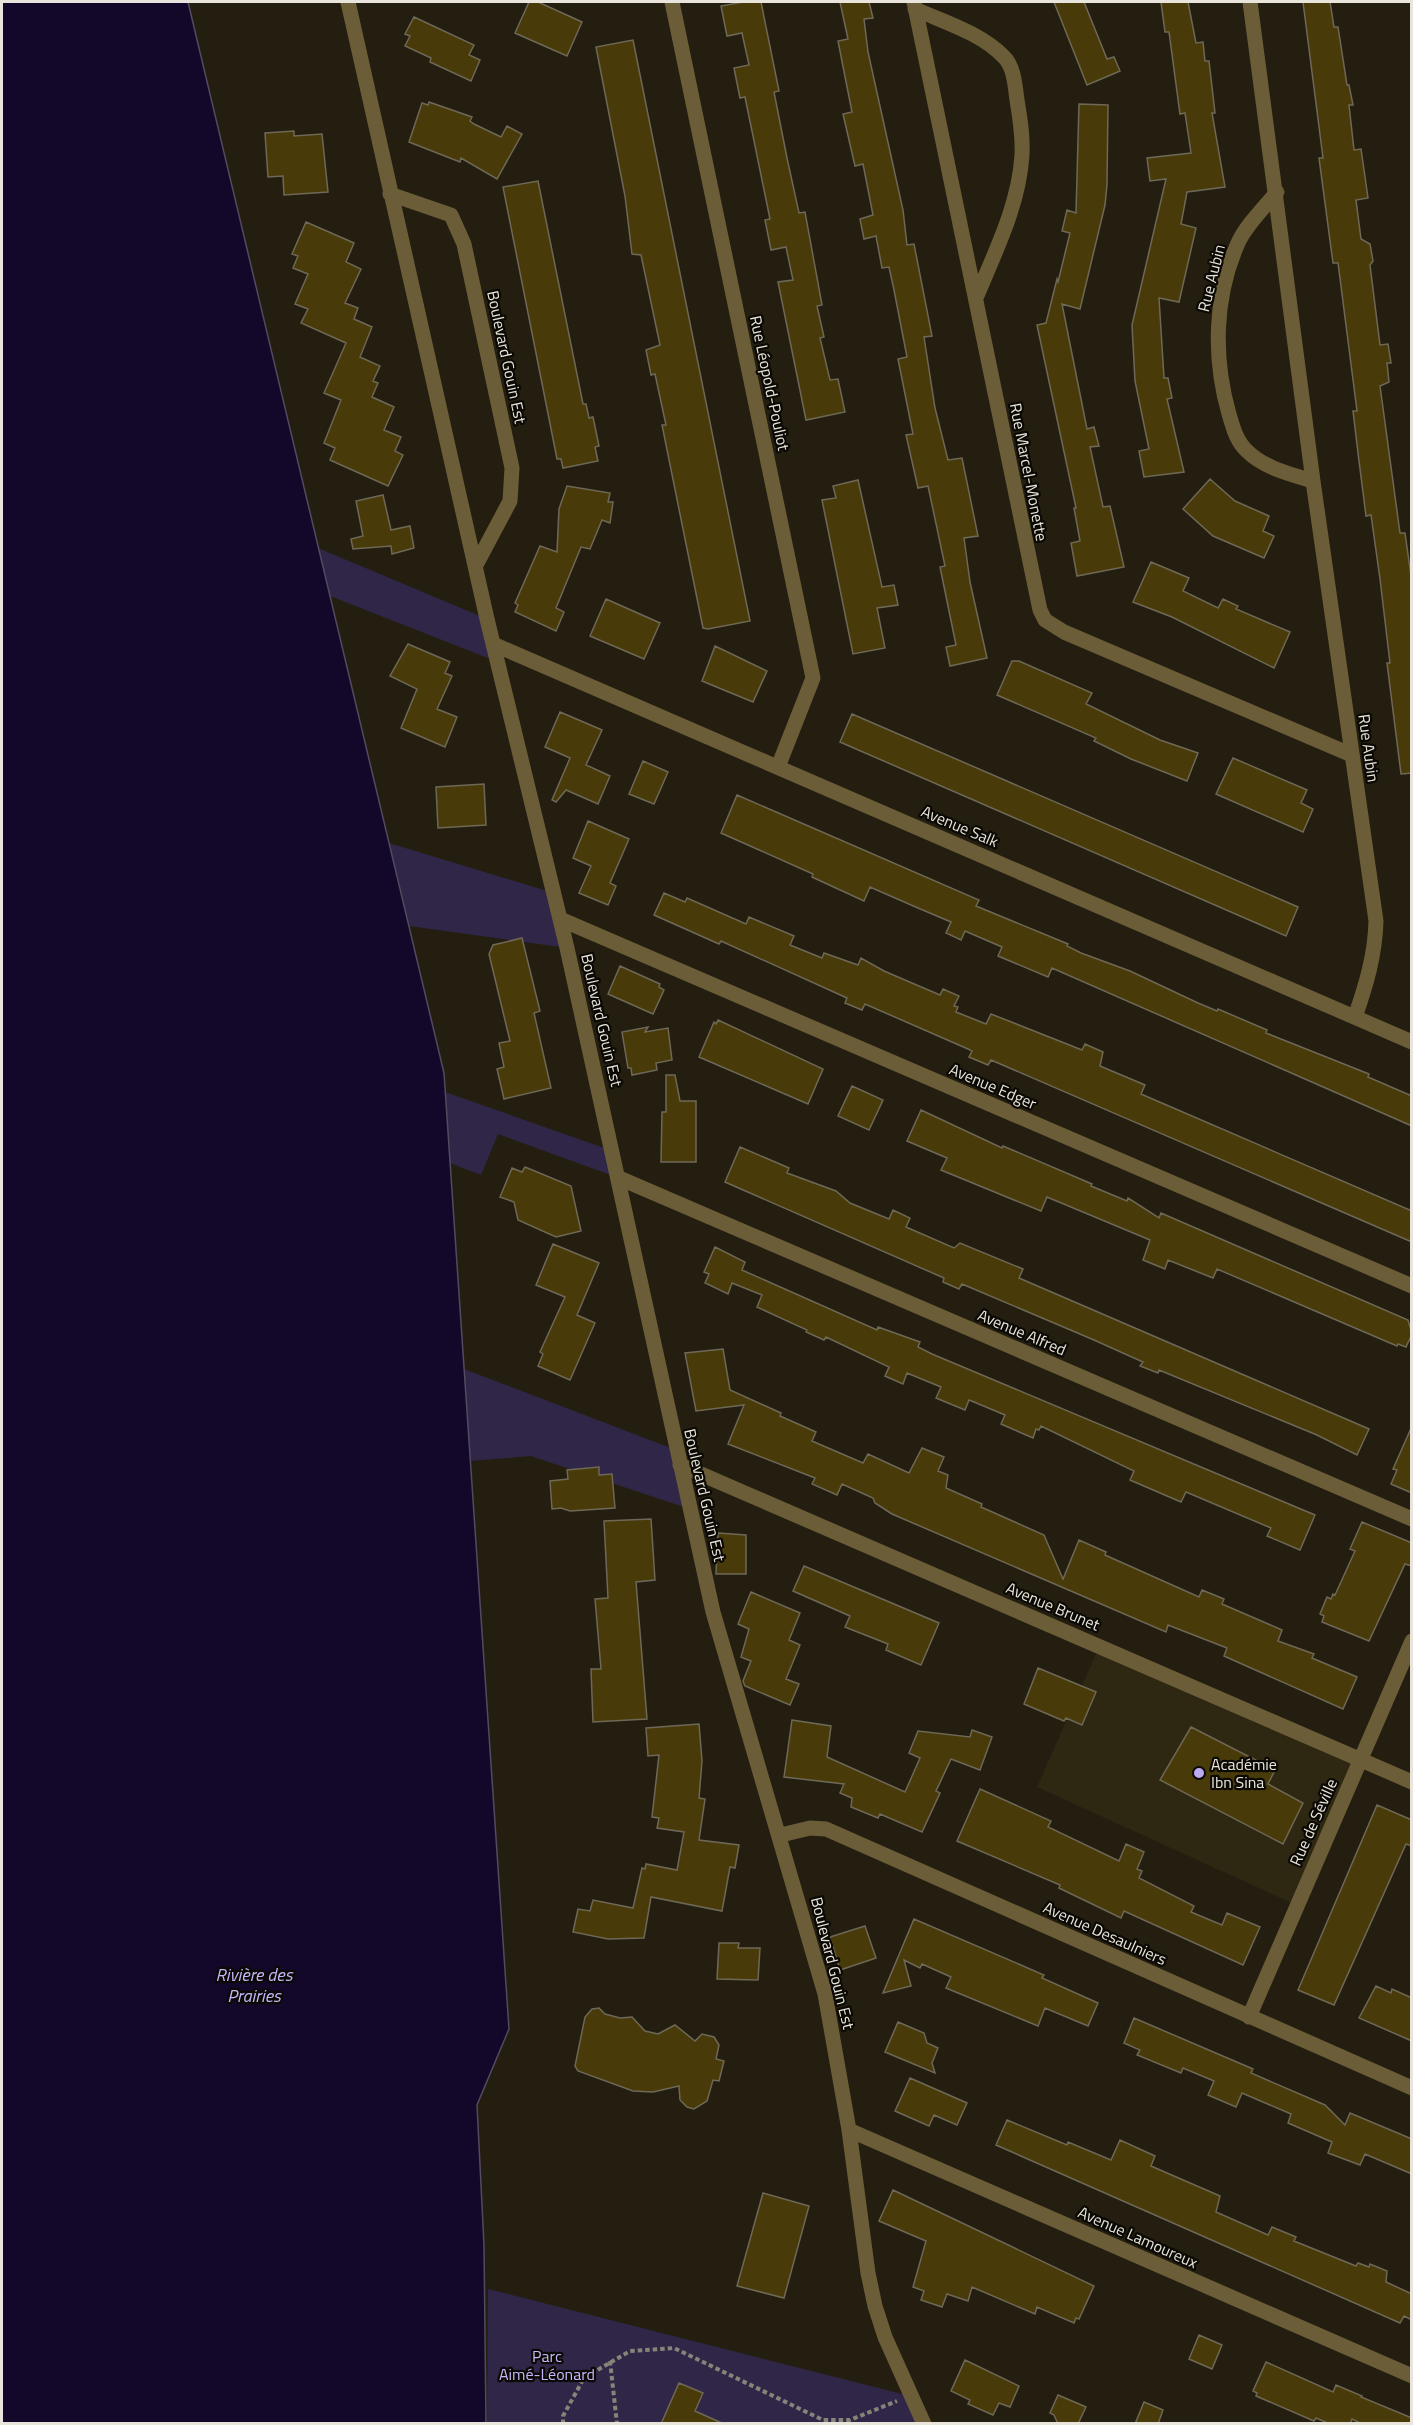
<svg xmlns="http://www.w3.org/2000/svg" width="1413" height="2425" viewBox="0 0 1413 2425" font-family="'Titillium Web',sans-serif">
  <rect width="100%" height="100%" fill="#241e10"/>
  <path fill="#2e2711" d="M1100,1645l261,115 -65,145 -259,-118z"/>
  <path fill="#302648" d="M318,548l169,71 11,43 -168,-66z
    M389,843l165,50 13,55 -158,-22z
    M445,1092l168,59 6,27 -121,-44 -17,41 -31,-12z
    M464,1369l212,81 14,59 -159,-53 -61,5z
    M488,2289l422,107 13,28h-436z"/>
  <path fill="#14082a" stroke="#544a5f" stroke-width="1.5" d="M2,2h186l256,1071 65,956 -32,76 7,140 2,178h-484z"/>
  <path fill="#493a09" stroke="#6e6857" stroke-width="1.5" d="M529,2h9l44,20 -15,34 -52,-23z
    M743,2h18l18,89 -5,1 13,66 12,55 6,-1 17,93 -5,1 7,31 -4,1 10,42 8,-1 7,33 -39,8 -28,-138 15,-2 -7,-33 -15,3 -6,-30 5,-1 -25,-122 -5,1 -6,-30 15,-3 -7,-32 -15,3 -6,-30z
    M840,2h29l4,16 -9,1 4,33 35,158 4,35 7,-1 18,92 -8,1 11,71 13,52 14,-2 16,78 -14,2 6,44 17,76 -37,8 -4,-19 10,-2 -16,-78 5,-1 -17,-80 -10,2 -12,-53 7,-1 -15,-75 9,-2 -13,-67 -5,-23 -7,1 -6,-32 -12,3 -4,-20 13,-4 -10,-51 -8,2 -12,-52 9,-2 -14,-71 10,-2z
    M1054,2h30l23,57 7,-2 6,14 -33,14z
    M1161,2h27l8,41 7,-1 2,19h4l6,52h-3l13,74 -38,5 -6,32 15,4 -17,74 -20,-4 5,80h4l4,20 -5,1 17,73 -40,5 -5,-26 10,-2 -14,-68 -3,-56 34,-146 -16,2 -3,-23 44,-5 -6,-40 -5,1 -11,-82h-4z
    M1303,2h27l4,25h4l9,58h2l4,20h-4l5,45 7,-1 7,49 -12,2 5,39 9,5 3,17 -3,4 10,80 8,-1 3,19h-4l2,19 -9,4 20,147h5l7,50v190l-11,1 -14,-111h3l-10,-84 -9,-64 -5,1 -8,-63 -5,-42h4l-19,-148h-5l-14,-105h4z
    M414,17l60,28 -5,10 11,5 -9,21 -41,-19 1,-4 -26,-12 5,-10 -5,-2z
    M633,40l117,581 -42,8 -5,-1 -41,-203h4l-11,-51 -4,1 -5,-25 14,-5 -19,-90 -9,-1 -7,-58 -29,-149z
    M429,102l43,15 -2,4 4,3 27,13 6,-11 15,8 -25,45 -36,-21 -1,4 -51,-20 13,-39 6,2z
    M1079,104l29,1 -1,80 -2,20 -25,104 -18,-5 25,125 7,-2 5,19 -9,1 13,60 7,-1 14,61 -47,9 -6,-33 9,-2 -6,-33h2l-39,-183 9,-2 11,-44 1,3 12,-49 -8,-2 5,-21 9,3z
    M294,131v5l28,-2 6,58 -44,3 -1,-19 -15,1 -3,-44z
    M538,181l45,223h3l3,14 4,-1 6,29 -4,1 3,14 -35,7 -2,-9h-4l-54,-272z
    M306,222l48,21 -8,19 15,7 -16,34 13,5 -4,11 18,8 -12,30 20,9 -7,15 5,2 -6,14 22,10 -10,23 17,7 -6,14 8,4 -15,31 -58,-26 5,-12 -11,-5 17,-43 -17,-7 22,-50 -45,-20 7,-14 -13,-5 13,-30 -15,-6 5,-12 -6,-2z
    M1210,479l25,22 34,15 -6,15 11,5 -10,22 -51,-22 -30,-27z
    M858,480l24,107 12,-2 4,20 -21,3 8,40 -32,6 -31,-154 14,-2 -3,-12z
    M567,486l43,7 -2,9h5l-3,21 -8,-3 -12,29 -9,-2 -25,61 8,4 -8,19 -41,-19 3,-7 -3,-2 25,-57 17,6 2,-43z
    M383,495l8,35 19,-4 4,22 -22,6 -1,-8 -38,3 -2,-10 12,-3 -7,-35z
    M1151,562l38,16 -6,13 35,17 5,-9 15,7 -2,3 54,23 -16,36 -102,-51 -39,-15z
    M606,599l54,24 -16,36 -54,-23z
    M408,644l42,18 -5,11 7,3 -15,33 20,8 -12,30 -44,-19 16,-39 -27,-13z
    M715,646l52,25 -14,31 -51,-21z
    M1012,661h7l73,32 -6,11 74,36 38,13 -11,28 -56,-22 -37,-18 2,-3 -99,-43z
    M560,712l42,18 -16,35 24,11 -12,28 -32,-14 -10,12 -4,-2 18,-42 -25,-11z
    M852,714l446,193 -12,29 -446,-194z
    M1233,758l74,32 -6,13 12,6 -10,23 -87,-38z
    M643,761l25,11 -14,32 -25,-10z
    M484,784l2,41 -48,3 -2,-41z
    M737,795l242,105 -3,6 92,38 -1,2 14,7 49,18 68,32 19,8 1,-2 49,21 -1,3 103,41 -1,3 44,19v30l-360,-158 -4,9 -50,-21 4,-9 -37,-16 -4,9 -15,-7 5,-11 -33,-14 -48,-21 -6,14 -52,-24 1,-3 -92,-41z
    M588,821l41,18 -19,44 6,3 -8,19 -29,-12 12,-27 -18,-8z
    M664,893l21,9 2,-4 59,26 3,-7 45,19 -4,9 32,13 2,-5 34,12 3,-7 23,13 56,24 3,-6 16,7 -5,10 4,1 -2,5 30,12 5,-10 91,36 3,-6 18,8 -3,14 45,19 -4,9 271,117v31l-421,-182 -3,5 -19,-8 3,-6 -4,-2 -103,-45 -3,6 -17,-7 2,-5 -126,-57 -2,3 -65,-29z
    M522,938l18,73 -6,2 17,75 -47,11 -7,-30 7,-2 -5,-24 11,-2 -21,-87 4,-9z
    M620,966l40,18 -1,3 5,3 -11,24 -45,-20z
    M718,1020l105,49 -15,35 -109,-47 15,-35 2,2z
    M648,1027l-3,5 23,-4 4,32 -16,3 1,7 -25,5 -1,-7h-3l-6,-36z
    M666,1075h9l5,26h16v61h-35l1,-50h4z
    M852,1086l31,14 -14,30 -31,-14z
    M921,1110l81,38 1,-2 89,38 -1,2 36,15 1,-3 31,20 2,-5 247,107 4,14 -6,13 -8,-3 -1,2 -180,-77 -4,9 -45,-18 -3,9 -22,-9 7,-20 -103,-43 -6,14 -100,-41 6,-12 -40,-17z
    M740,1147l49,21 -2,5 49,18 14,12 39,16 4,-9 17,8 -4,9 48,21 6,-5 63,26 -4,9 350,151 -12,26 -40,-20 -158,-65 -1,3 -18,-7 3,-4 -49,-22 -132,-56 -3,5 -16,-7 1,-4 -219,-96z
    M525,1167l46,19 10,45 -25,6 -38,-17 -4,-18 -14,-5 12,-29 10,4z
    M553,1244l46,19 -22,52 18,8 -25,57 -32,-14 5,-12 -3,-2 25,-55 -29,-12z
    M715,1247l30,15 -3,8 135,60 1,-3 42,15 -2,5 14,7 383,161 -15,35 -33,-14 4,-8 -85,-36 -5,10 -51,-22 4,-9 -93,-45 -2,4 -3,-1 -3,9 -32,-14 4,-9 -31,-13 -5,-2 -4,10 -29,-12 5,-11 -34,-14 -4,11 -18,-8 4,-9 -63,-30 -2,3 -18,-8 1,-2 -50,-23 5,-12 -30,-12 -4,11 -23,-11 4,-9 -5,-2z
    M723,1349l7,41 51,23 -1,3 36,16 -4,9 51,22 5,-9 41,19 13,-25 22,9 -6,14 10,4 -2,13 36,16 -1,3 63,28 19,44 16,-39 27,12 -1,3 94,42 3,-7 22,9 -2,5 60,26 -4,11 36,13 -2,4 45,19 -14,32 -119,-53 3,-8 -59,-23 -2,7 -274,-118 -17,-11 -2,-5 -31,-14 -5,11 -25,-11 3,-6 -87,-34 16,-39 -48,6 -11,-58z
    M1412,1426v67l-21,-9 6,-14 -4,-1z
    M599,1467v8l13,-1 3,34 -45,3 -9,-3 -9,1 -2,-28 18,-2 -1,-9z
    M651,1519l4,61 -19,2 11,137 -54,3 -2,-53h10l-6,-70 13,-1 -4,-77z
    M1362,1522l50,21v23l-7,-2 -36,77 -47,-19 2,-6 -4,-2 7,-17 4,2 2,-5 2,1 20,-44 -5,-2z
    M718,1533l28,2v39h-30z
    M804,1566l135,57 -18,42 -35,-15 2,-6 -43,-17 5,-11 -57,-25z
    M751,1592l49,21 -11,27 11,5 -14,34 13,5 -9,21 -45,-19 -2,-5 8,-20 -10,-4 8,-28 -11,-5z
    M1038,1668l58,24 -14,33 -16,-7 -2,3 -40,-17z
    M792,1720l39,6 -4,31 78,35 15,-34 -11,-5 9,-22 52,6 2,-7 20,7 -12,33 -29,-11 -15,32 4,2 -18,39 -42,-18 -2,4 -27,-11 1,-9 -12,-5 4,-9 -60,-7z
    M699,1724l3,37 -3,37 6,1 -6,41 40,5 -4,23 -5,-1 -8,44 -71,-14 -7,41 -36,1 -35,-7 5,-23 12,2 3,-11 40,8 9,-40 3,1 1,-5 31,6 7,-38 -27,-4 2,-10 -7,-1 7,-62 -11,1 -2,-28z
    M1191,1727l84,43 -7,14 35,19 -20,41 -123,-64z
    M980,1789l71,32 -3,6 71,34 7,-17 18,8 -7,17 5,2 -3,7 55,28 -3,6 31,13 5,-12 33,14 -17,38 -119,-54 -3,7 -62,-30 1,-3 -103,-44z
    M1377,1805l35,15v26l-6,-2 -72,161 -36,-15z
    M914,1919l130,56 -2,3 56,25 -10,23 -43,-18 -7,18 -92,-38 5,-11 -29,-13 -2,4 -16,-8 7,26 -28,7z
    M865,1926l11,32 -36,12 -10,-33z
    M719,1943h20l-1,5h22l-2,32 -41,-1z
    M1376,1986l15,7 1,-4 20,9v43l-53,-23z
    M599,2008l6,6 15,4 12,-1 13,14 13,3 17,-9 20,16 7,-7 12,3 5,8 -3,14 8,2 -5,20 -6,-1 -6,21 -13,8 -7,-2 -7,-7 -1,-14 -26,6 -20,-1 -55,-20 -3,-5 10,-49 7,-8z
    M1134,2018l119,51 -2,4 74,32 20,20 5,-12 62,26v35l-47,-20 -5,11 -32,-12 4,-11 -44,-19 3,-9 -49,-21 -6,14 -28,-12 6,-14 -31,-13 -2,5 -44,-18 3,-5 -16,-7z
    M898,2022l26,11 3,10 11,5 -6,15 3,10 -50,-21z
    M910,2078l57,25 -10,22 -23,-10 -5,11 -34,-15z
    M1007,2120l60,25 1,-3 43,18 9,-20 35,16 -4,10 69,30 -4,16 52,23 4,-8 24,10 -2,4 62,25 2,-3 11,4 1,-3 17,7 -1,11 26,12v26l-8,-4 -4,7 -404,-178z
    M893,2190l201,96 -15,33 -3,-1 -2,5 -37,-16 -2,7 -63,-27 -4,14 -21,-7 -5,13 -21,-7 3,-9 -11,-4 13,-46 -47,-20z
    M763,2193l46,13 -25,92 -47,-12z
    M1199,2335l23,10 -10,24 -23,-10z
    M965,2360l54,26 -9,21 -11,-4 -6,12 -25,-11 2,-4 -19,-9z
    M1266,2362l67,30 3,-7 26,11 -1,1 51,21v6h-50l-10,-5 -2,5h-20l-14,-6 -2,3 -58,-25 1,-3 -4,-2z
    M679,2383l24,10 -8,18 29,13h-63z
    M1058,2395l28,12 -8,17h-20l-4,-9 -4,-2z
    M1144,2402l19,8 -5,14h-23z"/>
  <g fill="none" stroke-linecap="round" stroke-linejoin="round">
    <path stroke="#888378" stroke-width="4" stroke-dasharray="4.5 3" stroke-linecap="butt" d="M610,2361l7,63
      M563,2424v-8l21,-38 46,-27 44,-3 149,72h27l47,-19"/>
    <path stroke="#6b5d38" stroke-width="15" d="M348,2l139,617 80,329 146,664 112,382 24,136 19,143 7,33 10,31 39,87
      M672,2l141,676 -35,89
      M914,2l126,608 5,10 19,12 288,123
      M1250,2l63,479 63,440c-1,35 -10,64 -21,96
      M915,9c29,13 66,24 89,48 10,10 11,28 13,43 3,18 6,36 5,55 -3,50 -27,97 -46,143
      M1277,192c-13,16 -31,33 -39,51 -24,54 -25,115 -9,171 4,13 7,27 18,37 17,17 43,23 66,30
      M390,194l61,21 13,29 48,224 -2,33 -34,64
      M493,644l919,398
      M560,919l852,367
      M619,1178l793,341
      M680,1465l732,317
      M781,1835l29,-7 16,1 586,259
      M1249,2017l163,-376
      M849,2130l563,246"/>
  </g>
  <circle fill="#bcaaf5" stroke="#0b0904" stroke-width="2" cx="1199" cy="1773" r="6"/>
  <g text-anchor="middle" stroke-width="4.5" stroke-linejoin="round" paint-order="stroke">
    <g font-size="16" fill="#e9e5dc" stroke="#0b0904">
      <text transform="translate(1211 278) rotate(-76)" y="6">Rue Aubin</text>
      <text transform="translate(507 357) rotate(78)" y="6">Boulevard Gouin Est</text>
      <text transform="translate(770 383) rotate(78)" y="6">Rue Léopold-Pouliot</text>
      <text transform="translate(1029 472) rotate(79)" y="6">Rue Marcel-Monette</text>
      <text transform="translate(1369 748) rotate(82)" y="6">Rue Aubin</text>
      <text transform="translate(960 826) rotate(23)" y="6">Avenue Salk</text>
      <text transform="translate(602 1020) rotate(77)" y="6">Boulevard Gouin Est</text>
      <text transform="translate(993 1086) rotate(23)" y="6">Avenue Edger</text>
      <text transform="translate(1022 1332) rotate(23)" y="6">Avenue Alfred</text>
      <text transform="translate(705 1495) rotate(77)" y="6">Boulevard Gouin Est</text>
      <text transform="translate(1053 1606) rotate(23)" y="6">Avenue Brunet</text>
      <text transform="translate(1313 1822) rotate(-66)" y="6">Rue de Séville</text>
      <text transform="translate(1105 1933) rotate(24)" y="6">Avenue Desaulniers</text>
      <text transform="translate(833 1963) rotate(76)" y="6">Boulevard Gouin Est</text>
      <text transform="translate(1138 2237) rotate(24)" y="6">Avenue Lamoureux</text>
    </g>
    <g font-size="16" fill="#e9e5dc" stroke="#0b0904" text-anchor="start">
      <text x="1211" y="1770">Académie<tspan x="1211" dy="18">Ibn Sina</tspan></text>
    </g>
    <g font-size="16" fill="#c8b7fc" stroke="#0b0904">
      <text x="547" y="2362">Parc<tspan x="547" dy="18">Aimé-Léonard</tspan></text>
    </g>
    <g font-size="18" font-style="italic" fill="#c5b5f9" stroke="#0b0904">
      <text x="254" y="1981">Rivière des<tspan x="254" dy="21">Prairies</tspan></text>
    </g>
  </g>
  <rect width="1413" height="2425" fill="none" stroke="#e9e5dc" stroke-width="6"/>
</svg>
